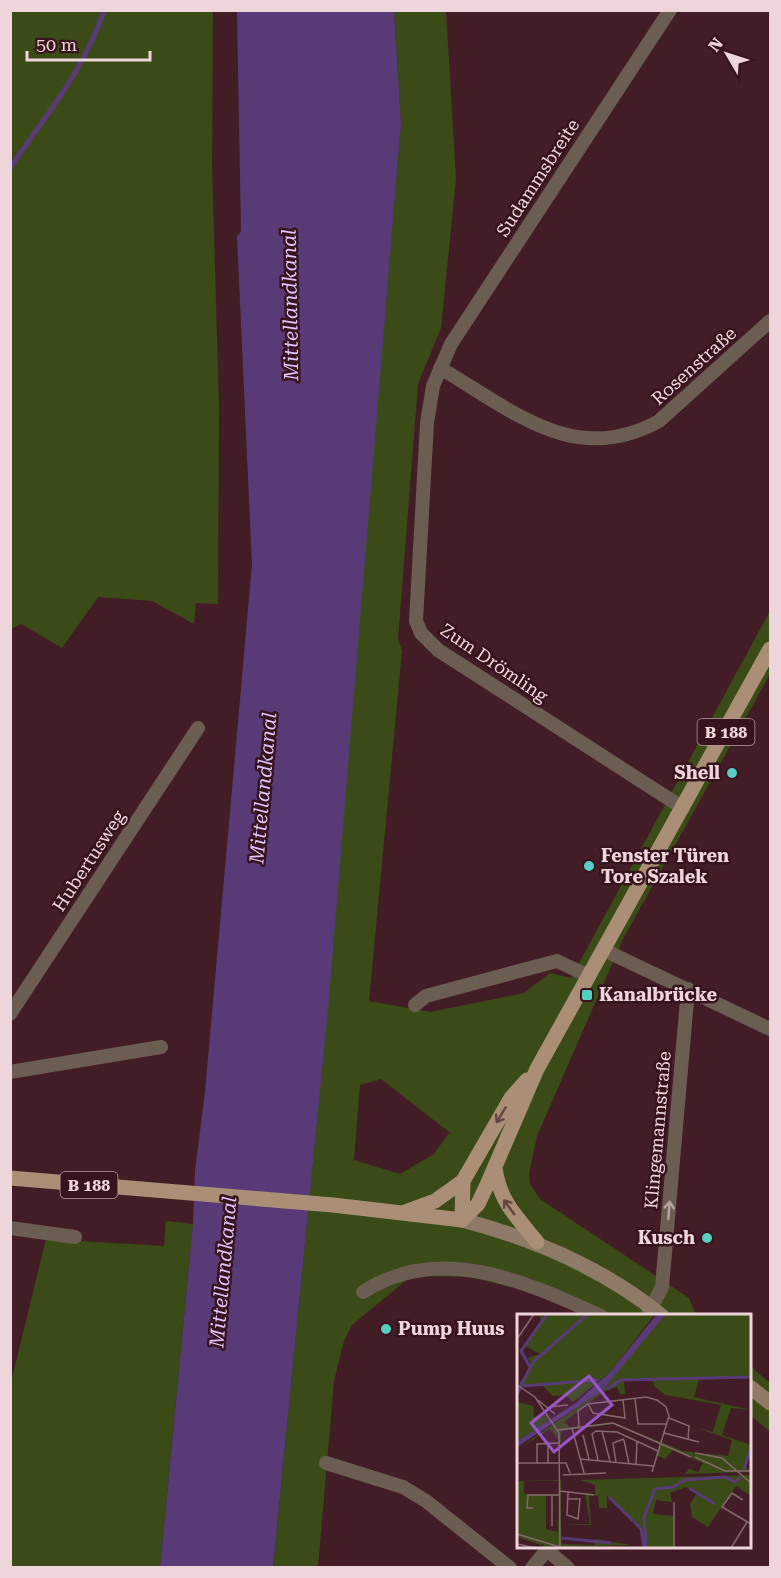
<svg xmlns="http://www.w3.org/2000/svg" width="781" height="1578" viewBox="0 0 781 1578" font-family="'Roboto Serif',serif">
  <rect width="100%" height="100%" fill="#421d26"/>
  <path fill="#3a4b17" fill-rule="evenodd" d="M10,11h203l-1,155 7,239 -1,199 -22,-1 -2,21 -42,-23 -54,-4 -36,51 -41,-24 -10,5z
    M394,11h52l10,168 -15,149 -23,56 -20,255 4,12 -33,350 61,11 94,-19 26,-20 21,5 199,-367v63l-147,265 -86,197 -8,37 1,11 10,15 149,99 7,17h-107l-69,-26 -51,-12 -55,-1 -11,7 -51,42 -8,16 -10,40 -16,186 -45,1 46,-469 82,-976zM381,1079l72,56 -4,-2 -15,21 -34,20 -46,-14 -4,4 4,-5 6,-74z
    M166,1221l27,3 -33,343 -149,1v-186l35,-143 118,7z
    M750,1366l20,17v49l-20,-17z"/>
  <path fill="#583b76" d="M237,11h157l7,112 -73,887 -55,557 -113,1 33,-344 2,-53 10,-79 47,-527 -15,-329 4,-4z"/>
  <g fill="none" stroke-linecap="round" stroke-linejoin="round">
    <path stroke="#583b76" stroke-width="5" d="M10,168c33,-49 76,-100 94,-158"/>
    <path stroke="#6b5d51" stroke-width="14" d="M670,10l-219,334 -18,42 -6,37 -11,198 5,12 17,17 245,158
      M440,368c72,42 135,100 219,53l111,-100
      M604,950l166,79
      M415,1005l11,-9 131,-35 32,15
      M10,1014l188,-286
      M10,1072l151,-25
      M10,1228l65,9
      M363,1292c77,-50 163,-10 238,24
      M647,1316l15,-29 26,-298
      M326,1463l77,24 23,14 84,67
      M547,1550l21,18
      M532,1568l18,-22"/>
    <path stroke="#8e7a66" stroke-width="15" d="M462,1220c73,19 141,48 200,96
      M750,1387l20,16"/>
    <path stroke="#aa8f76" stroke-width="15" d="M495,1168c5,34 21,48 42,74
      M10,1178l323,27 129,15
      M405,1212l30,-11 28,-20
      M462,1220l16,-16 9,-19 50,-116 233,-420
      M462,1220l1,-39 48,-83 16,-18"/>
  </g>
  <defs><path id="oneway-shaft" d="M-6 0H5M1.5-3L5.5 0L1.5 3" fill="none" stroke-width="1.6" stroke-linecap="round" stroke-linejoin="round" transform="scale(1.5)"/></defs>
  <g stroke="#644541">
    <use href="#oneway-shaft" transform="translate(501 1115) rotate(121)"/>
    <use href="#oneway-shaft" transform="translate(509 1207) rotate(-126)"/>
  </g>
  <use stroke="#baa5a3" href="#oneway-shaft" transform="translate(669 1210) rotate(-85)"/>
  <g fill="#57cec1" stroke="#36131d" stroke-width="2">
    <circle cx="732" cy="773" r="6"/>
    <circle cx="589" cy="866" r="6"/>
    <rect x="581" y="989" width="12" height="12" rx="3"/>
    <circle cx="707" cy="1238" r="6"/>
    <circle cx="386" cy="1329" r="6"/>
  </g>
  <g text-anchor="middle" stroke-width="5" stroke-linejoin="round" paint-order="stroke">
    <g fill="#36131d" stroke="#b79ba1" stroke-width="1.5">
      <rect x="697.5" y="719" width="57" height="26" rx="4.5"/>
      <rect x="60.5" y="1172" width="57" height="26" rx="4.5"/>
    </g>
    <g font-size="16" font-weight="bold" fill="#eed5d9">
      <text x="726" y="738">B 188</text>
      <text x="89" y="1191">B 188</text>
    </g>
    <g font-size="18" fill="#eed5d9" stroke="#36131d">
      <text transform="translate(538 178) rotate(-57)" y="6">Sudammsbreite</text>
      <text transform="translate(694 366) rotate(-42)" y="6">Rosenstraße</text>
      <text transform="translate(494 663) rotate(34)" y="6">Zum Drömling</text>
      <text transform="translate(89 861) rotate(-57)" y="6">Hubertusweg</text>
      <text transform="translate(658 1130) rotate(-85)" y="6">Klingemannstraße</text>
    </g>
    <g font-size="18" font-weight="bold" fill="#eed5d9" stroke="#36131d" text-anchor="start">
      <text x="720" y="779" text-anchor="end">Shell</text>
      <text x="601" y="862">Fenster Türen<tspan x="601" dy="21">Tore Szalek</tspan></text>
      <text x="599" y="1001">Kanalbrücke</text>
      <text x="695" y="1244" text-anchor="end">Kusch</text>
      <text x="398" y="1335">Pump Huus</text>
    </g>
    <g font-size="20" font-style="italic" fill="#dfc6fc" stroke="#36131d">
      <text transform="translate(290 305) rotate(-91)" y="7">Mittellandkanal</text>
      <text transform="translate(263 788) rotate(-85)" y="7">Mittellandkanal</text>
      <text transform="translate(223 1272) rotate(-85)" y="7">Mittellandkanal</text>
    </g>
  </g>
  <g transform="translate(517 1314)">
    <rect width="234" height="234" fill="#421d26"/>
    <path d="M30,0h108l-44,57 -38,31 -8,-7 -12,1 -11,-11 -20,1 -5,11v-10l18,-27 -5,3 -2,-5 12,-4 -15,-8 16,-25 -2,-6 5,2zM149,0h85v64l-52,1 -5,18 57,13 -20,-2 -9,27 29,10 -5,22 5,5 -66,2 4,-5 9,3 5,-9 -30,-13 -8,9 -9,-4 4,-11 -47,-20 -52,7v12l-11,-14 -32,20 84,-59zM136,65l1,7 11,9 56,10 -8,27 -16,-4 35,12 -4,16 -45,-5 -69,-28 -44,4 -6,-5 39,-30 14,-5 3,7h5l-1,-13zM0,88l16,4 1,11 11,-2 4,5 -32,21zM234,161v21l-15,-10 -28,41 -16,-10 -2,-13 7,-11 -11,-6 -16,6 2,9 -16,-2 -3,14 21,2v32h-31l-3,-19 -18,-19 -15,-14v12h-8l-1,-12 -9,-1 2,30h-30l1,19 33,1v-6l36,6 -81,3 -33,-11v-56l44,-1v45l29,-1 -5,-31 10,1v-9l-15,-5zM7,167h35v13h-35zM29,182h13l-1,36 -12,-3z" fill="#3a4b17" fill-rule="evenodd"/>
    <path d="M140,0h9l-63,76 -86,57v-6l59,-38 35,-32z" fill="#583b76"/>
    <path fill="none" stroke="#583b76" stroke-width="3" d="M13,53l-9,-16 26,-37M6,72l76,-6M90,75l14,-9 130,-3M0,80l16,-32 55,-48M227,155l7,-21M172,174l26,16M92,183l24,24M117,208l7,7 3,19M45,224l49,5M129,234l-2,-31 11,-28 18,-2 12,-7 40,-3 10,5 5,-5"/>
    <path fill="none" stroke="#87676e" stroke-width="1.5" d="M0,25l17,-25M0,71l18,12 24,36 1,115M118,85l3,25h29M21,86l17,14M71,90l5,9 32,5 -2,-18M32,93l19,-2M152,104l20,8 -1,14M62,112l-1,-15 10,-7 58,-7 11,3 9,7 3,9 -17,56M55,114l12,45M41,116l55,-7 78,34M85,117l8,30M147,119l35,9M66,121l6,24M107,126l5,24M178,139l27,5 29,25M178,143l30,14h26M63,145l73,7M81,146l-6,-26 4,-3 21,1 41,19M31,148v-19M99,148l-3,-19 11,-4M0,149h49l4,10M20,149v-19l21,-1M119,150l1,-22M46,161l43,-2M43,177l34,4M51,178l-1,23 11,4 2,-20h-12M35,181v31M226,186l-11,-7 -10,14 29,17M157,188v46M16,194h-6l1,-13h32M0,220l43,13 44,1M0,230l19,4M214,234l16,-26"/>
    <path fill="#9856c6" fill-opacity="0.15" stroke="#9856c6" stroke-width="3" d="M72,62l23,29 -58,47 -23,-29z"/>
    <rect width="234" height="234" fill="none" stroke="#eed5d9" stroke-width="3"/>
  </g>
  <rect width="781" height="1578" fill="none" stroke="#eed5d9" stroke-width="24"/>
  <g transform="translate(727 54) rotate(309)" stroke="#36131d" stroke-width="4.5" paint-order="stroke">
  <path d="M0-4.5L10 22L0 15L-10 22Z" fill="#eed5d9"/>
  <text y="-9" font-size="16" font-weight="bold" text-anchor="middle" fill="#eed5d9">N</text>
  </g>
  <path d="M27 51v9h123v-9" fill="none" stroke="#eed5d9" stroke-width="3"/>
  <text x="36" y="51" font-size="18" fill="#eed5d9" stroke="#36131d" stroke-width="4.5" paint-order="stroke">50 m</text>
</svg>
